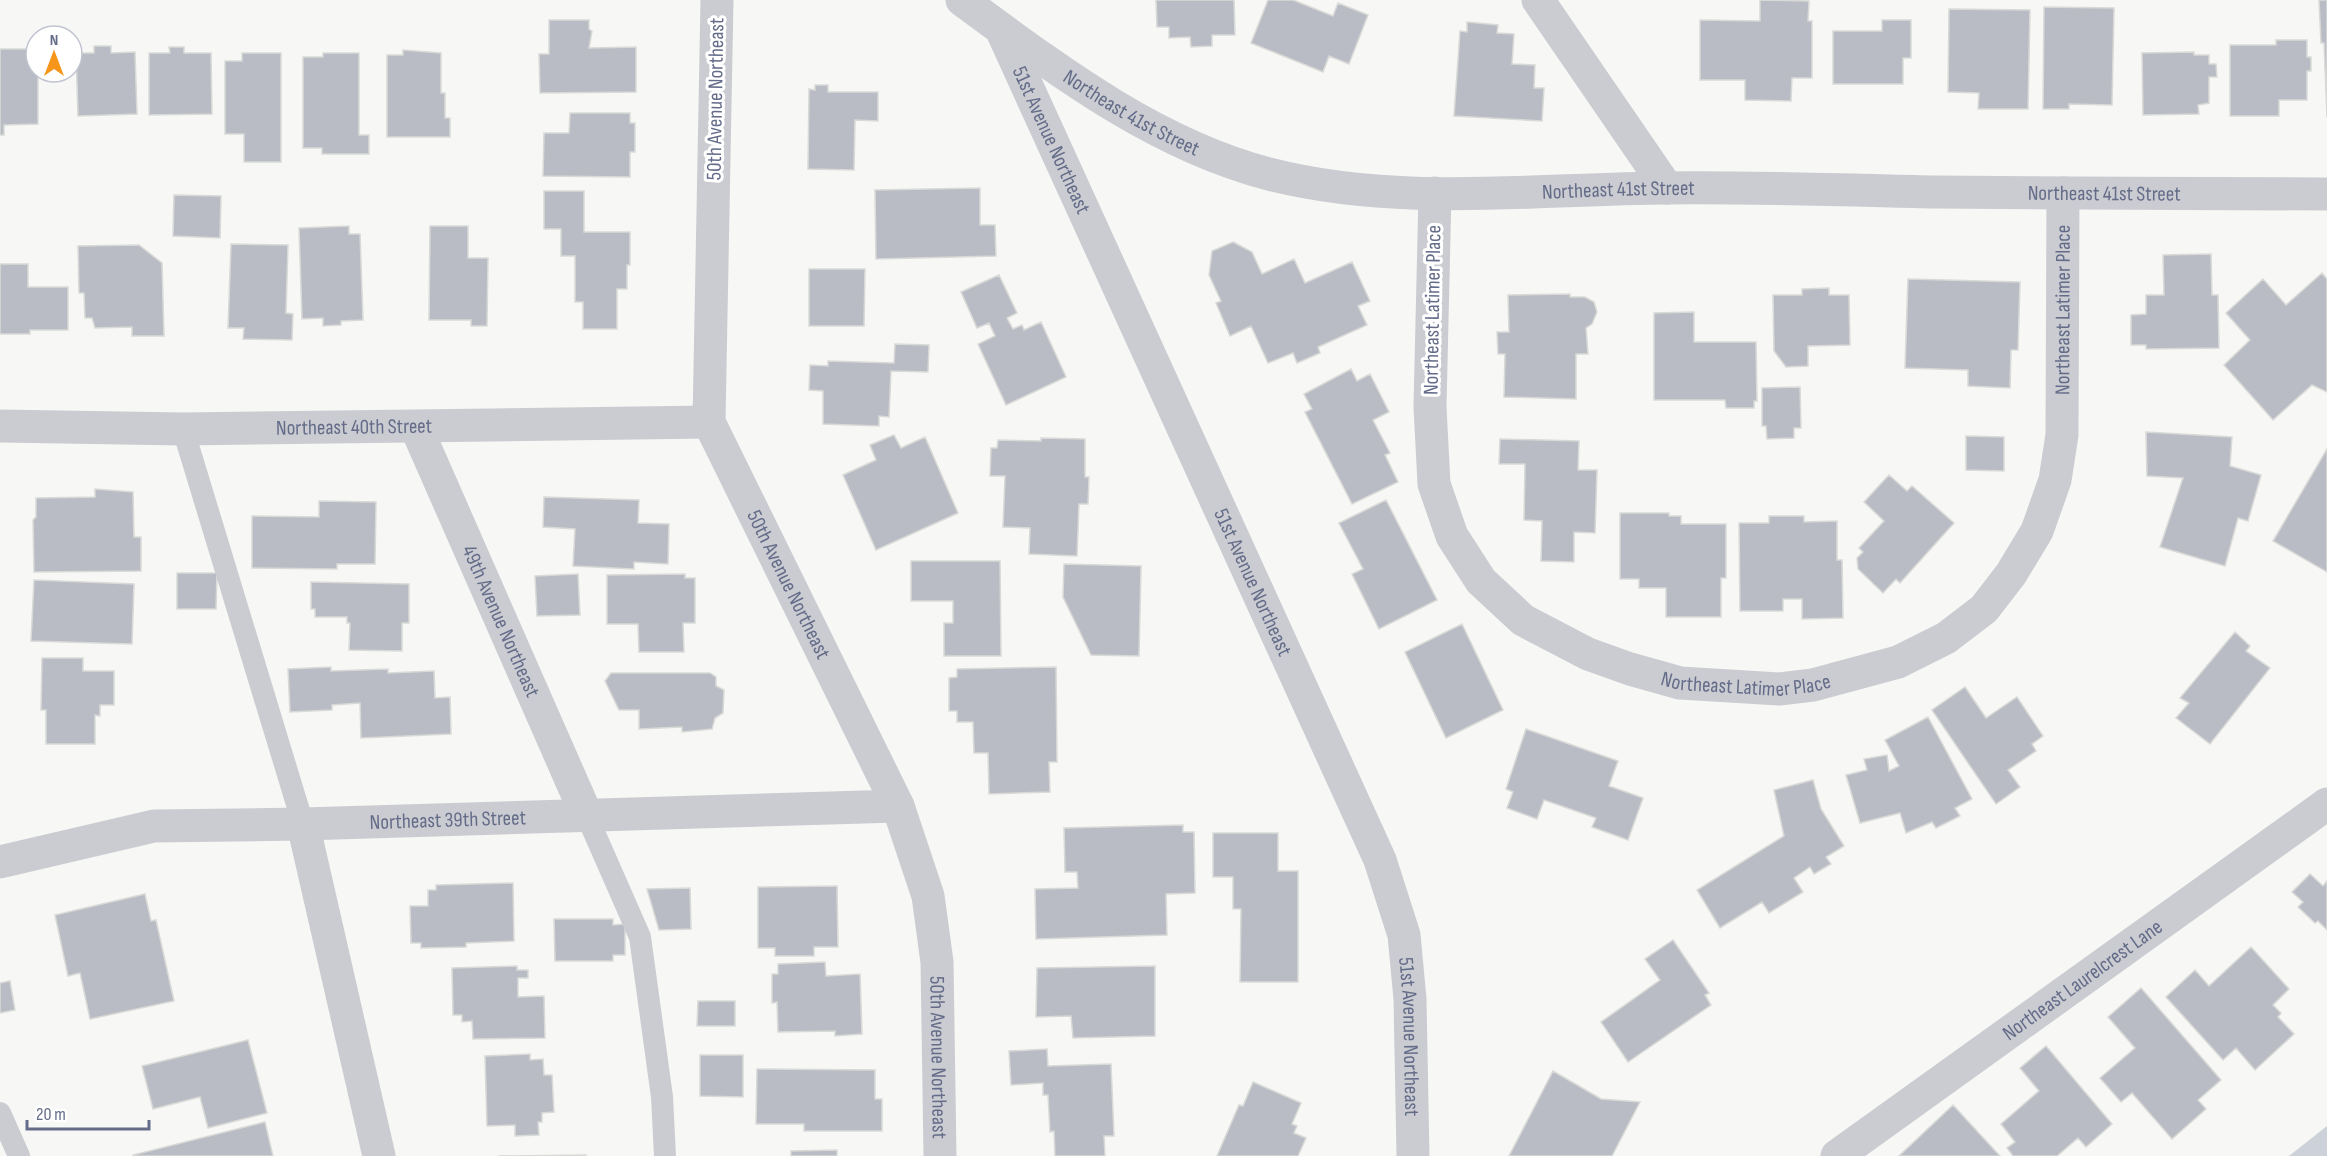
<svg xmlns="http://www.w3.org/2000/svg" width="2327" height="1156" viewBox="0 0 2327 1156" font-family="'Sofia Sans Condensed',sans-serif">
  <rect width="100%" height="100%" fill="#f7f8f5"/>
  <path fill="#cdd1d9" d="M2327,1126v30h-38z"/>
  <path fill="#b9bcc4" stroke="#d9dad7" stroke-width="1.5" d="M1156,0h78l1,35h-23v11l-21,1 -1,-10 -21,1v-11h-12z
    M1268,0h25l40,16 5,-13 30,12 -19,49 -20,-8 -6,16 -72,-29z
    M1760,0l49,1 -1,20h4v57h-20l-1,23 -46,-1v-20h-45v-60l60,1z
    M2319,0h8v117l-3,-74h-3z
    M2044,7l70,1 -2,97 -43,-1v5h-26z
    M1949,9l81,1 -2,99h-50l1,-16 -31,-1z
    M549,20h40v9l3,2 -3,17 47,-1v45l-96,1 -1,-39h10z
    M1882,20h29v38h-8v26h-70v-53h49z
    M1467,22l31,3 -1,8 17,1 -2,30 23,1 -1,23h10l-2,33 -88,-5 6,-85 7,1z
    M2276,40h31v17h4v14h-4v29h-28v16h-49v-71h46z
    M94,46h17v7l24,-1 2,62 -59,2 -2,-63h18z
    M169,47h15v6h27l1,61 -63,1v-62h21z
    M0,49h36v23h2v52l-34,1v10h-4z
    M403,50l38,3v40h4v25h5v19h-63v-82h16z
    M2194,52v3h15v9h7l1,13h-8v26l-11,2 1,9 -56,1 -1,-62z
    M242,53h39v109h-37v-28h-19v-73h17z
    M323,53h36v82h10v19h-47v-6h-19v-91h20z
    M815,85h13v7h50v29l-23,-1 -1,50 -46,-1 1,-80 6,1z
    M570,113h60v10h5v29h-5v25l-87,-1 1,-43h25z
    M980,188v37h15l1,31 -120,3 -1,-69z
    M544,191h40v41h46v33h-3v24h-10v40h-34v-27h-8v-46h-14v-27h-17z
    M174,195l47,1 -1,42 -47,-2z
    M349,226v8h11l3,86 -22,1v4l-18,1v-8l-21,1 -3,-91z
    M430,226h38v32h20l-1,68h-16v-6h-42z
    M1233,242l19,10 10,22 32,-15 11,24 47,-21 18,39 -12,5 9,19 -49,22 2,6 -23,10 -4,-10 -25,10 -17,-37 -21,10 -14,-33 5,-2 -12,-26 3,-24z
    M231,244l57,1 -2,68 7,1 -1,26 -49,-1 1,-11h-16z
    M139,245l23,18 2,73h-32v-9l-37,1 -3,-10h-7l-1,-25h-5l-1,-47z
    M2211,254l1,41h6l1,53 -73,1v-4h-15v-30l15,-1v-19h18l-1,-40z
    M0,264h28v23h40v43h-38v4h-30z
    M809,269h56l-1,57h-55z
    M2322,273l5,6v113l-15,-7 -39,35 -49,-55 26,-25 -24,-27 37,-34 23,26z
    M999,275l18,38 -10,5 6,11 9,-4 2,5 17,-8 25,55 -60,28 -28,-61 17,-8 -6,-13 -12,5 -16,-36z
    M1908,279l112,3 -2,68h-7l-1,38 -42,-2v-16l-63,-2z
    M1829,288v7h20l1,50 -42,1v20l-22,1 -12,-16 -1,-56h29v-6z
    M1570,294v3h15l9,5 3,10 -5,12 -6,4 2,26h-12v45l-72,-2 1,-43h-7l-1,-22h12l-1,-37z
    M1694,312v30h62l1,59h-3v7h-28l-1,-8h-71v-87z
    M895,344l34,1 -1,27 -37,-1 -2,46 -10,-1v10l-56,-2v-33l-14,-1 1,-25 18,1v-5l66,2z
    M1351,369l6,12 13,-7 19,38 -16,8 17,33 -5,2 13,27 -46,22 -47,-92 7,-3 -8,-15z
    M1800,387l1,41h-7v10l-27,1 -1,-13h-4v-38z
    M2146,432l86,5 -2,29 31,9 -13,46 -10,-3 -13,48 -65,-19 23,-69 -36,-2z
    M894,435l7,13 24,-11 33,76 -82,37 -33,-75 33,-15 -6,-15z
    M1966,436l38,1v34l-38,-1z
    M1041,438l44,1v38h4l-1,27h-9l-2,52 -48,-2 1,-26 -27,-1 2,-51h-15l1,-28h6l1,-8 43,1z
    M1500,439l79,2 -1,29h19l-2,63 -21,-1v30l-33,-1 1,-40 -18,-1 1,-56h-26z
    M2327,449v123l-54,-31z
    M1889,475l18,16 5,-5 42,37 -54,60 -4,-4 -13,14 -25,-24 -1,-11 6,-6 -4,-4 25,-27 -20,-19z
    M95,489l38,3 1,45h7v34l-107,1 -1,-52 3,-3v-19l59,-1z
    M544,497l95,3 -1,23 31,1 -1,40 -34,-2v7l-61,-3 2,-37 -32,-2z
    M1386,500l51,100 -58,29 -27,-55 11,-5 -24,-46z
    M319,501l57,1 -1,62h-38v5l-85,-1v-52l67,1z
    M1620,513h49v3h12v8h45v54h-5v39h-55v-29h-27v-9h-19z
    M1769,516h35v6l33,-1v39h5l1,58 -41,1v-20h-19v12h-43l-1,-88h30z
    M911,561h89l1,95h-57v-33h9v-22h-42z
    M1064,564l77,2 -2,90 -48,-1 -28,-58z
    M177,573h40l-1,36h-39z
    M578,574l2,41 -43,1 -2,-40z
    M685,574v4h10v45h-12l1,29h-45l-1,-28h-31v-49z
    M34,580l100,4 -2,60 -101,-3z
    M311,582l98,2v39h-7v28l-53,-1 1,-27h-3v-6h-32v-8h-4z
    M1462,624l41,86 -57,28 -41,-86z
    M2235,632l15,14 -4,5 24,17 -60,76 -34,-26 13,-15 -9,-5z
    M42,658h41v13h31v34h-14v11l-5,-1v29h-49v-34h-5z
    M331,667v4l57,-2v4l46,-2 1,27 15,-1 1,37 -90,4 -1,-35 -28,2v5l-42,2 -2,-43z
    M1056,667l1,95h-8l1,30 -61,2 -1,-41h-14l-1,-31h-16v-11h-8v-33l8,-1v-8z
    M611,673h99l6,4v9l8,4 -1,23 -8,5 -3,11 -30,3v-5l-43,2v-19h-20l-14,-29z
    M1965,687l21,31 31,-21 26,39 -11,8 4,7 -28,19 12,17 -24,17 -64,-94z
    M1928,717l44,82 -17,9 5,8 -24,12 -4,-6 -26,11 -6,-20 -40,10 -14,-48 21,-5 -3,-11 23,-4 2,16 10,-5 -14,-26z
    M1526,729l92,32 -9,25 34,12 -15,42 -36,-13 4,-9 -52,-18 -7,19 -30,-11 6,-16 -7,-3z
    M1813,780l8,29 23,37 -18,11 5,7 -17,10 -4,-7 -16,11 9,14 -34,21 -7,-11 -42,26 -23,-38 87,-54 -10,-46z
    M1183,825v7h11l1,61 -29,1 1,41 -131,4 -1,-50 43,-1 -1,-16h-12l-1,-44z
    M1213,833h65v38h20v111h-58l1,-73h-8v-32h-20z
    M2310,874l13,12 4,-5v49l-9,-9 -3,2 -17,-16 5,-5 -11,-10z
    M513,883l1,58 -48,2v4l-45,1v-5h-10l-1,-37h18v-16h8v-5z
    M837,886l1,61h-24v9h-39v-8h-17v-61z
    M690,888l1,41 -32,1 -12,-41z
    M145,894l6,27 5,-1 18,81 -84,18 -10,-46 -12,3 -13,-61z
    M554,919h59v6l12,-1v31h-12v6h-58z
    M1673,940l36,53 -4,2 6,10 -83,57 -27,-40 59,-42 -15,-21z
    M2251,947l38,42 -16,16 8,8 -3,4 16,17 -39,36 -19,-22 -13,12 -57,-63 29,-27 14,16z
    M825,962l1,14 34,-2 2,60 -27,2v-5l-57,1 -1,-30 -5,1v-29h6v-10z
    M517,966v4h11v8h-10v19l26,-1 1,42 -72,1 -1,-18 -10,1v-7h-9l-1,-47z
    M1155,966v70l-82,2 -2,-22 -35,1 1,-49z
    M10,981l5,29 -15,3v-30z
    M2141,988l80,92 -23,20 8,9 -34,30 -40,-46 -11,9 -21,-24 35,-30 -27,-31z
    M698,1001h37v25h-38z
    M248,1040l19,73 -59,15 -8,-31 -47,12 -11,-43z
    M2046,1046l66,78 -26,23 -8,-9 -21,18h-44l-6,-8 8,-6 -14,-18 38,-33 -19,-23z
    M1047,1049l1,17 63,-2 3,72h-10l1,20h-50l-1,-25 -4,1 -2,-37h-5v-12l-32,2 -2,-34z
    M530,1054v6l13,-1 1,16h8l2,37 -12,1v9h-4l1,13 -24,1v-11l-28,1 -2,-70z
    M700,1055h43v42l-43,-1z
    M757,1069l118,1v29h7v32h-78v-7h-48z
    M1553,1071l48,28 39,3 -28,54h-103z
    M1253,1082l48,21 -9,21 5,2 -3,7 12,5 -8,18h-81l22,-51 4,1z
    M1953,1105l47,51h-101z
    M265,1122l8,34h-140v-1z
    M837,1150v6h-46v-5z
    M586,1155v1h-88z"/>
  <g fill="none" stroke-linecap="round" stroke-linejoin="round">
    <path stroke="#caccd1" stroke-width="22" d="M183,429l120,395
      M586,814l54,123 22,160 3,59
      M0,1113l19,43"/>
    <g stroke="#caccd1" stroke-width="33">
      <path id="s1" d="M717,0l-8,422 189,384 30,90 9,66 3,194"/>
      <path id="s2" d="M962,0c94,69 192,144 307,174 128,33 266,15 397,14 90,-1 180,2 270,4 130,1 261,2 391,2"/>
      <path d="M1538,0l129,188"/>
      <path id="s3" d="M1001,29l379,831 24,75 6,64 3,157"/>
      <path id="s4" d="M1435,193l-5,214 4,77 18,52 29,45 42,39 65,34 42,15 50,14 99,6 34,-4 85,-23 48,-24 38,-29 27,-35 26,-43 18,-51 7,-45 1,-242"/>
      <path id="s5" d="M0,426l183,3 526,-7"/>
      <path id="s6" d="M416,427l170,387"/>
      <path d="M303,824l76,332"/>
      <path id="s7" d="M0,862l154,-36 149,-2 595,-18"/>
      <path id="s8" d="M1837,1156l490,-352"/>
    </g>
  </g>
  <g text-anchor="middle" stroke-width="6" stroke-linejoin="round" paint-order="stroke">
    <g font-size="21" fill="#646c89" stroke="#fff">
      <text transform="translate(715 99) rotate(-89)" y="7">50th Avenue Northeast</text>
      <text dy="7" stroke="none"><textPath href="#s2" startOffset="204">Northeast 41st Street</textPath></text>
      <text dy="7" stroke="none"><textPath href="#s3" startOffset="122">51st Avenue Northeast</textPath></text>
      <text dy="7" stroke="none"><textPath href="#s2" startOffset="706">Northeast 41st Street</textPath></text>
      <text dy="7" stroke="none"><textPath href="#s2" startOffset="1192">Northeast 41st Street</textPath></text>
      <text transform="translate(1432 310) rotate(-89)" y="7">Northeast Latimer Place</text>
      <text dy="7" stroke="none"><textPath href="#s4" startOffset="1269">Northeast Latimer Place</textPath></text>
      <text dy="7" stroke="none"><textPath href="#s5" startOffset="354">Northeast 40th Street</textPath></text>
      <text dy="7" stroke="none"><textPath href="#s3" startOffset="608">51st Avenue Northeast</textPath></text>
      <text dy="7" stroke="none"><textPath href="#s1" startOffset="603">50th Avenue Northeast</textPath></text>
      <text dy="7" stroke="none"><textPath href="#s6" startOffset="212">49th Avenue Northeast</textPath></text>
      <text dy="7" stroke="none"><textPath href="#s4" startOffset="693">Northeast Latimer Place</textPath></text>
      <text dy="7" stroke="none"><textPath href="#s7" startOffset="452">Northeast 39th Street</textPath></text>
      <text dy="7" stroke="none"><textPath href="#s8" startOffset="302">Northeast Laurelcrest Lane</textPath></text>
      <text dy="7" stroke="none"><textPath href="#s3" startOffset="1094">51st Avenue Northeast</textPath></text>
      <text dy="7" stroke="none"><textPath href="#s1" startOffset="1107">50th Avenue Northeast</textPath></text>
    </g>
  </g>
  <g transform="translate(54 54)"><circle r="28" fill="#ffffff" stroke="#c1c4d0" stroke-width="1.5"/>
  <path d="M0-4.5L10 22L0 15L-10 22Z" fill="#f59519"/>
  <text y="-9" font-size="16" font-weight="bold" text-anchor="middle" fill="#646c89">N</text>
  </g>
  <path d="M27 1120v9h122v-9" fill="none" stroke="#646c89" stroke-width="3"/>
  <text x="36" y="1120" font-size="18" fill="#646c89" stroke="#ffffff" stroke-width="4.5" paint-order="stroke">20 m</text>
</svg>
